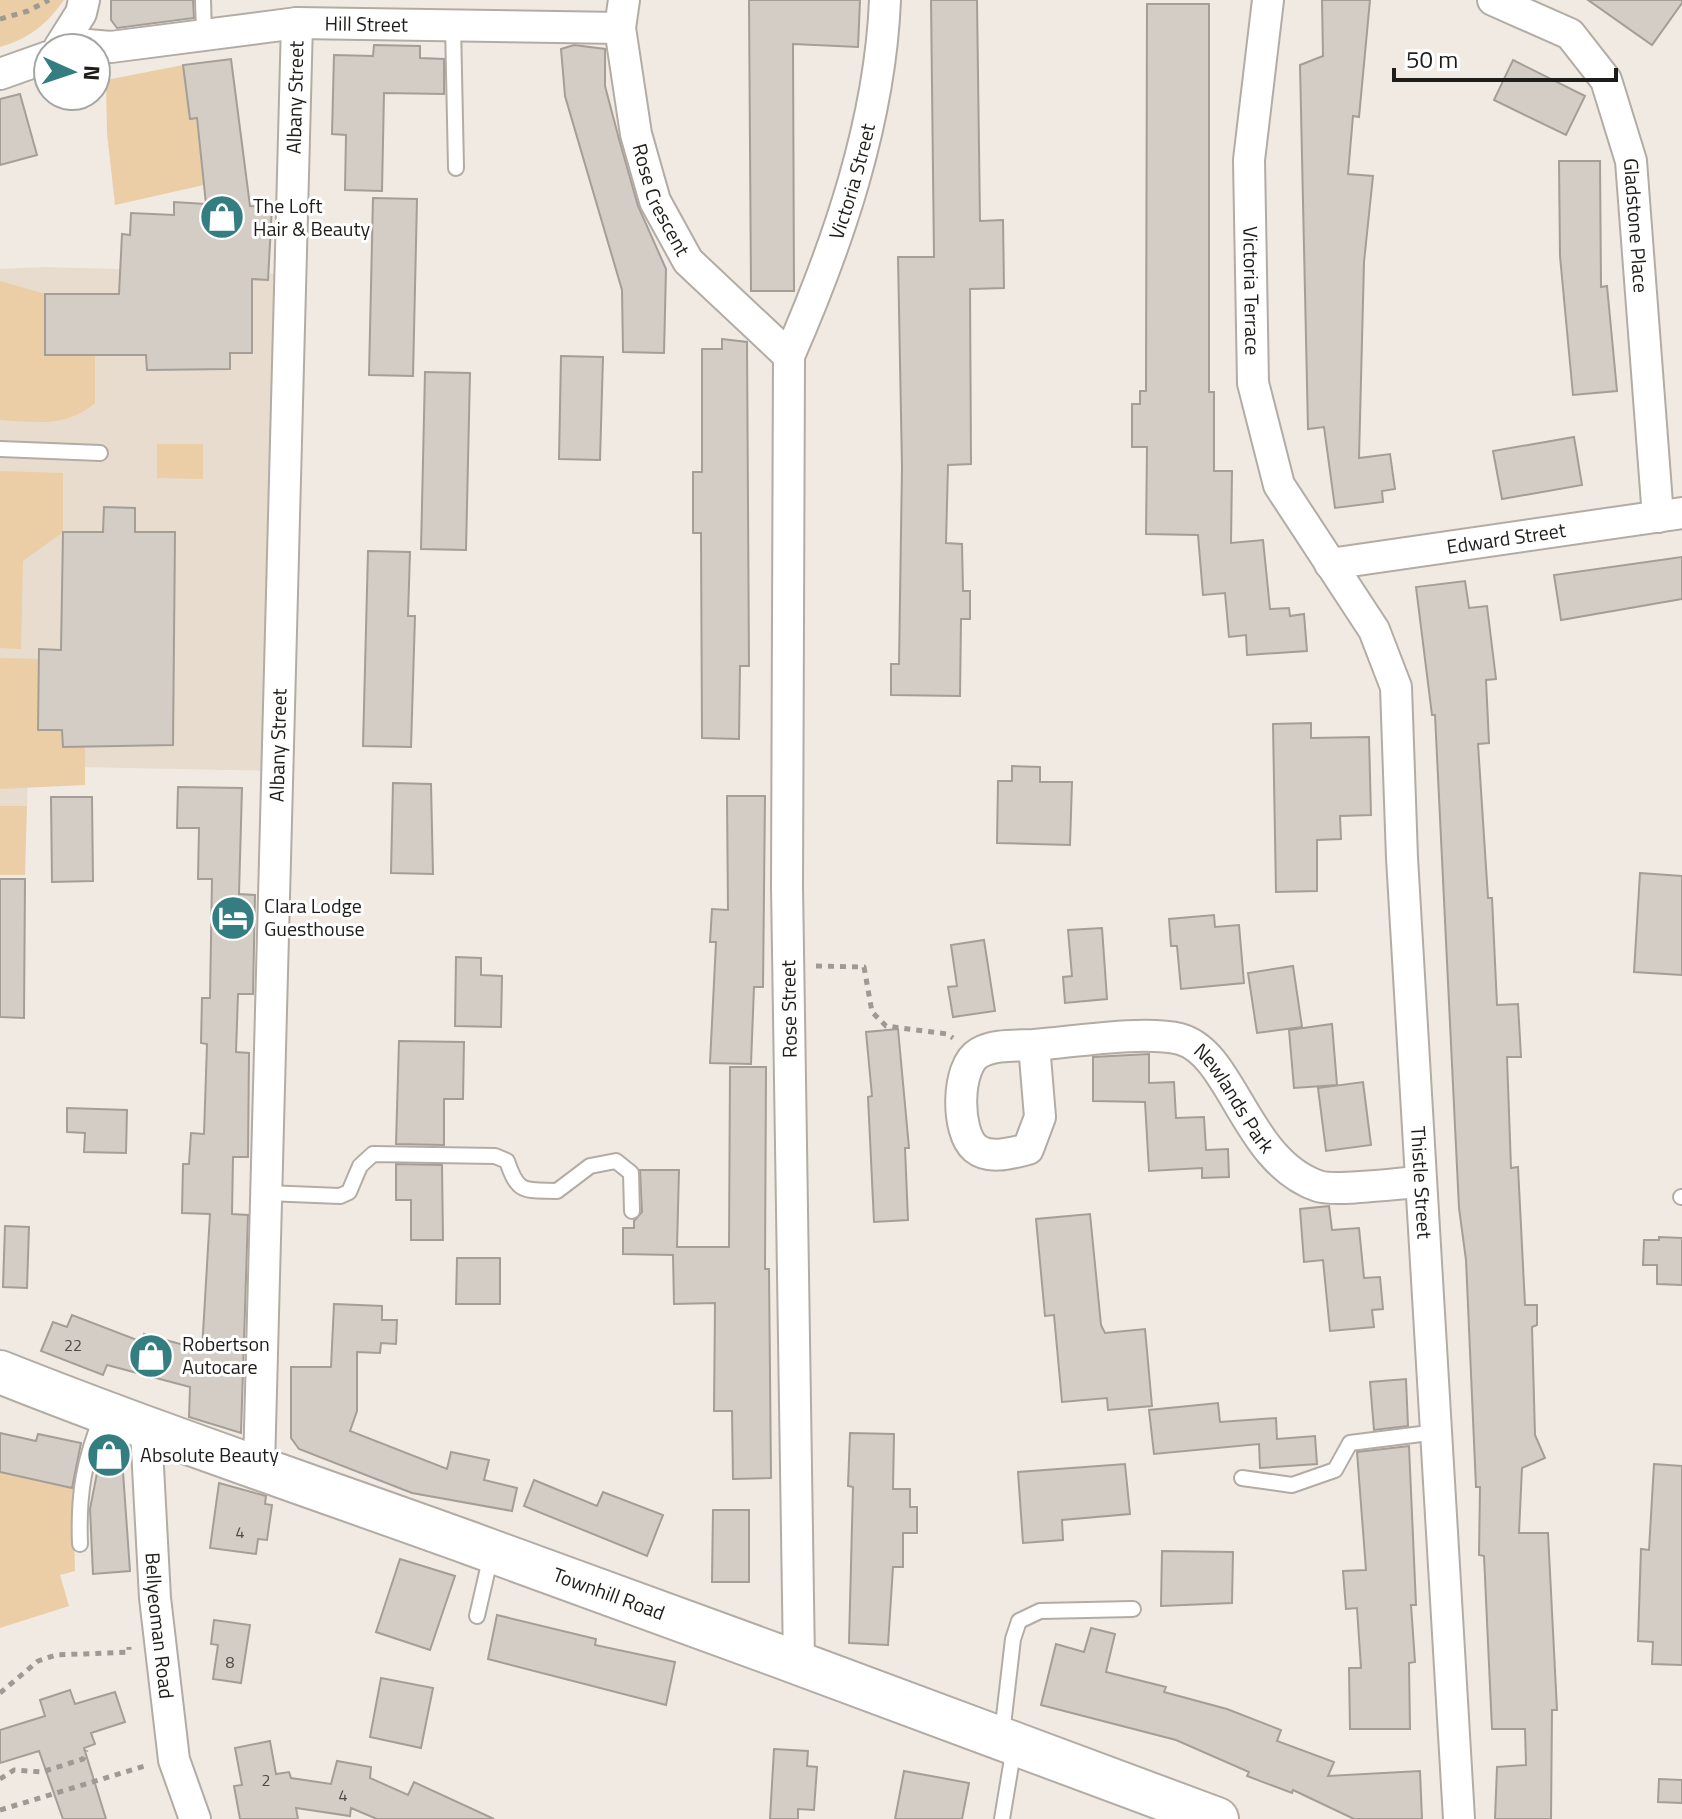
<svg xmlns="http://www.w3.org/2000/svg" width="1682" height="1819" viewBox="0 0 1682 1819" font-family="'Titillium Web',sans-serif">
  <rect width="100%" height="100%" fill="#f0eae2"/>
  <path fill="#e7dcce" d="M45,267l245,7 -13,497 -249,-5 -1,40h-27v-537z"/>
  <path fill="#ebcea6" d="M0,0h64c-18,25 -34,38 -64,47z
    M183,65l7,54 6,-1 8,67 -89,20 -8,-72 -1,-53z
    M0,281l45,13v61h50v48c-29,25 -59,19 -95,17z
    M157,444h46v35l-46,-1z
    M0,471l63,2v59l-40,29 -2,88 -21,-1z
    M0,658l40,1 -2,70 25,1v17h22v38l-85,4z
    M0,806h27l-2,69h-25z
    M0,1472l73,17 2,82 -15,4 9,31 -69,22z"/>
  <path fill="#d4cdc5" stroke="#a49e96" stroke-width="2" d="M111,0h82l1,18 -77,10 -6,-8z
    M749,0h111l-2,47 -65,-3 1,247h-43z
    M931,0h46l3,221 23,-1 1,68 -34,1 1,175 -23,1 -2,78 16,1 1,47h7v28h-9l-1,77 -69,-1v-31h8l3,-197 -4,-210h36z
    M1322,0h48l-11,117 -6,-1 -5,58 25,2 -9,86 -5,196 31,-4 5,35 -13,2 1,11 -48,6 -11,-81 -16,2 -8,-364 23,-9z
    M1588,0h94v3l-30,42z
    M1147,4h62v388h5v79h18l-1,72 32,-3 7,69 19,-1 1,8 14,-2 3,37 -60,4 -1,-20 -17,2 -4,-44 -22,2 -5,-60 -52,-1 1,-87h-15v-43h8v-13h6z
    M374,45l46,1v12l24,1v35l-60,-1 -2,98 -37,-1 1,-55 -14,-1 2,-79 39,1z
    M574,45l31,4v37l14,53 19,67 28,63 -2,84 -41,-1 -1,-62 -57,-194 -4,-47z
    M231,59l19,147 22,1 -4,73 -16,-1v74h-22v16l-83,1 -1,-15h-101v-61h74l3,-60 8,1 1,-22 43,2v-13l32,2 -9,-86 -7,1 -7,-54z
    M1513,60l72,36 -19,39 -72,-35z
    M20,94l17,61 -37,10v-66z
    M1559,161h41l1,126 6,-1 10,105 -44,4 -13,-139z
    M373,198l44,1 -4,177 -44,-1z
    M722,339l25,3 2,324h-9l-1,73 -37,-1 -1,-205h-8v-61h9v-123h20z
    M561,356l42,1 -3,103 -41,-1z
    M425,372l45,1 -4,177 -45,-1z
    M1574,437l8,48 -80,14 -9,-48z
    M104,507l31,1v24h40l-2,213 -110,2 -1,-17h-24l1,-81 22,1 2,-118h40z
    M368,551l42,1 -2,64h7l-4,131 -48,-1z
    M1682,557v42l-121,21 -7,-45z
    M1465,581l4,27 18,-2 9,73 -10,1 3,63 -11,1 10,154h4l5,107 21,-1 3,53h-14l4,111 7,-1 7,138h12v20l-5,2 3,108 10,23 -23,10 -3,65h29l9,177h-5l-1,109h-56l2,-52 29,-2 -1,-36h-33l-8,-173 -5,-1 1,-68h-4l-10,-227 -7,-52 -24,-493h-3l-16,-128z
    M1311,723v15l58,-1 2,78 -31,1 1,23 -24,1v51l-41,1 -3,-168z
    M1012,766l28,1v15h32l-2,63 -73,-2 1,-62h14z
    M393,783l38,1 2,90 -42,-1z
    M178,787l64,1 -3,106 16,1 -2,99h-15l-2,58 13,1 -1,104h-15l-1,57 16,1 -7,218 -52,-16 1,-30 -83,-22 -4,10 -62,-24 12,-29 14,5 5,-12 70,27 2,-8 58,16 8,-136 -28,-1 1,-49h6l2,-31 13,1 3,-90 -6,-1 1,-45h8l2,-119h-14l1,-51h-22z
    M727,796h38l-2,191h-9l-3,77 -41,-1 6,-121h-6l2,-33 16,1z
    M51,797h41l1,84 -41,1z
    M1640,873l42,3v99l-48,-3z
    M0,879h25l-1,139 -24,-1z
    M1214,915l1,12 24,-2 5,58 -63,6 -4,-43h-6l-2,-27z
    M1102,928l5,71 -42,4 -2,-26 9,-1 -4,-46z
    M984,940l11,71 -42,6 -5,-30 9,-1 -6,-41z
    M456,957l25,1v17l21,1 -1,51 -46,-1z
    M1293,966l9,61 -45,6 -9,-60z
    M1332,1024l5,61 -43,3 -5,-58z
    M898,1029l11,119h-4l3,72 -34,2 -6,-125 4,-1 -6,-64z
    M399,1041l65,1 -1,57h-19v46l-48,-1z
    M1149,1054v29l25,-1 2,36 28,-1 2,33 22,-1 1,28 -27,1v-10l-53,3 -4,-69 -52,-1v-44z
    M730,1067h36l-1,202h4l2,209 -38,1 -1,-68h-18l1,-108 -41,1 -1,-49 -50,-1v-26h11v-7l8,-9 -2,-42h39l-2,77h52z
    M1363,1082l8,63 -45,6 -8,-63z
    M67,1108l60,2 -1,43 -42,-1 1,-19 -18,-1z
    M396,1164l46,1 1,75h-32v-40h-15z
    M1329,1206l3,24 27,-2 5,50 16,-1 3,32 -11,1 2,17 -44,4 -7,-71 -19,2 -4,-53z
    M1090,1214l11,111 4,8 40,-4 7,77 -44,4 -1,-12 -45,4 -8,-87 -9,1 -9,-97z
    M5,1226l24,1 -2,61 -24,-1z
    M1659,1237l23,1v47l-25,-1v-19h-14l1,-25h15z
    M457,1258h43v46h-44z
    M334,1304l48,2v14h15l-1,24 -15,-1 -1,10 -23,-1v59l-7,20 97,38 4,-17 38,8 -5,20 33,8 -5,23 -100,-18 -113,-44 -8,-11v-71h40z
    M1406,1379l2,47 -34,4 -4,-48z
    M1218,1403l2,19 56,-4 1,21 38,-3 2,28 -57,4 -1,-24 -105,10 -5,-44z
    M0,1433l36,8 2,-7 43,9 -9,45 -72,-16z
    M850,1433l44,1 -1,55h17v18h7v26h-14v34h-10l-5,78 -39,-2 4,-156 -5,-1z
    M103,1442l18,2 9,127 -37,3 -3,-65z
    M1409,1446l7,159h-5l4,57 -6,1 1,66h-60l-1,-61h12l-4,-60 -11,1 -3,-38 23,-1 -9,-118z
    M1125,1464l5,50 -68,6 1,20 -40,3 -5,-71z
    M1654,1464l28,2v199l-30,-1 1,-22 -15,-1 3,-92 8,1z
    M534,1480l63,26 6,-14 60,23 -16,41 -123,-50z
    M219,1483l47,13 -1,8 7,1 -5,35 -9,-1 -2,15 -46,-6z
    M713,1510h36v72h-37z
    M1162,1551l71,1 -1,51 -71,3z
    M400,1559l55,17 -25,74 -54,-18z
    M497,1615l99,24 -1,6 80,17 -9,43 -178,-46z
    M214,1620l36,5 -9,58 -28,-4 5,-34 -7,-1z
    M1091,1628l24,6 -9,38 60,15 -2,5 63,17 54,21 -4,11 57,21 -6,14 92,-5 2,48h-68l-61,-29 -1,3 -45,-17 2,-4 -73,-32 -135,-35 15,-61 28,8z
    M381,1678l52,10 -12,60 -51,-11z
    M70,1690l5,14 40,-12 10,30 -34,11 4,11 -11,4 22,71h-43l-24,-68 -39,12v-33l45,-14 -5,-16z
    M270,1741l6,33 13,-2 2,6 40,6 6,-23 34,6 -1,11 38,17 6,-13 80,37h-117l-26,-11 -1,8 -54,-8 2,11h-58l-6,-33 8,-1 -7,-37z
    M774,1749l34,2 -1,15 10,1 -3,43 -16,-1v10h-28z
    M904,1771l65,12 -7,36h-67z
    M1659,1779l23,1v23l-24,-1z"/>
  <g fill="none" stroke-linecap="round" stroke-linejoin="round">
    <g stroke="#b2aca5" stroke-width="18">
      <path id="lane" d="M203,0l1,33
        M453,25l3,143
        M0,449l100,4
        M266,1193l74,3 9,-4 11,-26 13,-12 122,2 12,5c11,33 17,29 50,30l33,-25 26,-5 15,12 1,38
        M1681,1197h1
        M1242,1478l50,7 43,-15 15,-27 87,-11
        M80,1544c-2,-51 4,-84 23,-131
        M477,1616l14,-61
        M1002,1734l11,-95 6,-18 21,-10 93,-2
        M1002,1819l12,-72"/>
    </g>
    <g stroke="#b2aca5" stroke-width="34">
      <g id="street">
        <path id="s1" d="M624,0l-4,28 16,106 19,67 33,60 101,95"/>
        <path id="s2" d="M1268,0l-19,160 4,223 26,102 95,145 22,57 6,171 57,961"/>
        <path id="s3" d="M1493,0l77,34 36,46 25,81 27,356"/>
        <path id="s4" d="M64,43l47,4 186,-24 323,5"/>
        <path d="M59,48l22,-35 3,-13"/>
        <path d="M0,74l48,-17"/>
        <path id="s5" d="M1330,564l352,-51"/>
        <path id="s6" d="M1034,1045c-17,1 -40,-1 -55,8 -23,13 -23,79 -4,95 14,12 37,5 53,1l12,-32 -6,-72c39,-3 110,-15 146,-6 53,14 65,122 138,147 17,6 81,-3 103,-4"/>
        <path id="s7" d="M146,1430l9,168 19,162 21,59"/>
        <path id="s8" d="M259,1467l38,-1444"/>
        <path id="s9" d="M799,1662l-12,-776 2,-530c49,-112 91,-234 96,-356"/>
      </g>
    </g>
    <g stroke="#b2aca5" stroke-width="46">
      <g id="secondary">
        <path id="s10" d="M0,1372c156,62 314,115 472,172 249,90 497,182 745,275"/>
      </g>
    </g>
    <path stroke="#9d9993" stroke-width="5" stroke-dasharray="6 6" stroke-linecap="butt" d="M0,19l28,-8 21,-11
      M816,966l48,1 8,45 14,14 61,8 6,4
      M0,1693l38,-32 18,-6 73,-3v-5
      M0,1779l14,-9 28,2 41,-13 3,-9
      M0,1810l148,-45"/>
    <use href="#lane" stroke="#fff" stroke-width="14"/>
    <use href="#street" stroke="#fff" stroke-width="30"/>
    <use href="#secondary" stroke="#fff" stroke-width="42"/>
  </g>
  <defs>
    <g id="shop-disc" transform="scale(2.3)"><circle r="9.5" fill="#347d80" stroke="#fff"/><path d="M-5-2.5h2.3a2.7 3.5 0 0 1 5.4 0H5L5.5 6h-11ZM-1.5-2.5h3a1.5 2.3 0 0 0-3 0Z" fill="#fff"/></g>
    <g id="hotel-disc" transform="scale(2.3)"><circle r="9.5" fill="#347d80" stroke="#fff"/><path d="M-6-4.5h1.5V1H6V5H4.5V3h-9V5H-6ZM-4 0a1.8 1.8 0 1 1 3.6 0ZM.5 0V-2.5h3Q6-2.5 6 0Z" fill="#fff"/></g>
  </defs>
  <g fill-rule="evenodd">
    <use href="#shop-disc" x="222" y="217"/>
    <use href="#hotel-disc" x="233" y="918"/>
    <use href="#shop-disc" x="151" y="1356"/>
    <use href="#shop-disc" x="109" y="1455"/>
  </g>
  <g text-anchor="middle" stroke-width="6" stroke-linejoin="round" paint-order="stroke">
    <g font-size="16" fill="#4c4945">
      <text x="73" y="1351">22</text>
      <text x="240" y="1538">4</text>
      <text x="230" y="1668">8</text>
      <text x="266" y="1786">2</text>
      <text x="343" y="1801">4</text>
    </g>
    <g font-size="20" fill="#1f1d1a" stroke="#fff">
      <text dy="7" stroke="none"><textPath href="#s4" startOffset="304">Hill Street</textPath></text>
      <text dy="7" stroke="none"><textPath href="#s8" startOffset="1370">Albany Street</textPath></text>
      <text dy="7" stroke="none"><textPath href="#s9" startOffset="1492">Victoria Street</textPath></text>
      <text dy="7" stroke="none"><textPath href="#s1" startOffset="206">Rose Crescent</textPath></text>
      <text dy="7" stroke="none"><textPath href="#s3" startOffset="292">Gladstone Place</textPath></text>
      <text dy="7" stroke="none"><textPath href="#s2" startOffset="292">Victoria Terrace</textPath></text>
      <text dy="7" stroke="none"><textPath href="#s5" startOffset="178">Edward Street</textPath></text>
      <text dy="7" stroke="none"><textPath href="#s8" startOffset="722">Albany Street</textPath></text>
      <text transform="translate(789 1009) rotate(-91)" y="7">Rose Street</text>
      <text dy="7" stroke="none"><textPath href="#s6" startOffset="550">Newlands Park</textPath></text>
      <text dy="7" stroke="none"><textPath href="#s2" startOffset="1220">Thistle Street</textPath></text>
      <text dy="7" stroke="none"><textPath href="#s10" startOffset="648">Townhill Road</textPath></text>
      <text dy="7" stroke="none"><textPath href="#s7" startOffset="196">Bellyeoman Road</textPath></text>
    </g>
    <g font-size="20" fill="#1f1d1a" stroke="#fff" text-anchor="start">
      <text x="253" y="213">The Loft<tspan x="253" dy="23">Hair &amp; Beauty</tspan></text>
      <text x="264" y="913">Clara Lodge<tspan x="264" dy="23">Guesthouse</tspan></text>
      <text x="182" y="1351">Robertson<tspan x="182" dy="23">Autocare</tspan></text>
      <text x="140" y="1462">Absolute Beauty</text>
    </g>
  </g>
  <g transform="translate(72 72) rotate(93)"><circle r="38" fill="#ffffff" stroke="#a5a5a3" stroke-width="2"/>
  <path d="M0-6L14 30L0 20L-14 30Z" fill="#347d80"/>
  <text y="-12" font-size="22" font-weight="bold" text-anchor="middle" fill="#1f1d1a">N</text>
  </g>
  <path d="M1394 68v12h222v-12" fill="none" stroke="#1f1d1a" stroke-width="4"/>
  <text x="1406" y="68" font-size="24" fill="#1f1d1a" stroke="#ffffff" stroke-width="6" paint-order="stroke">50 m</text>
</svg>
